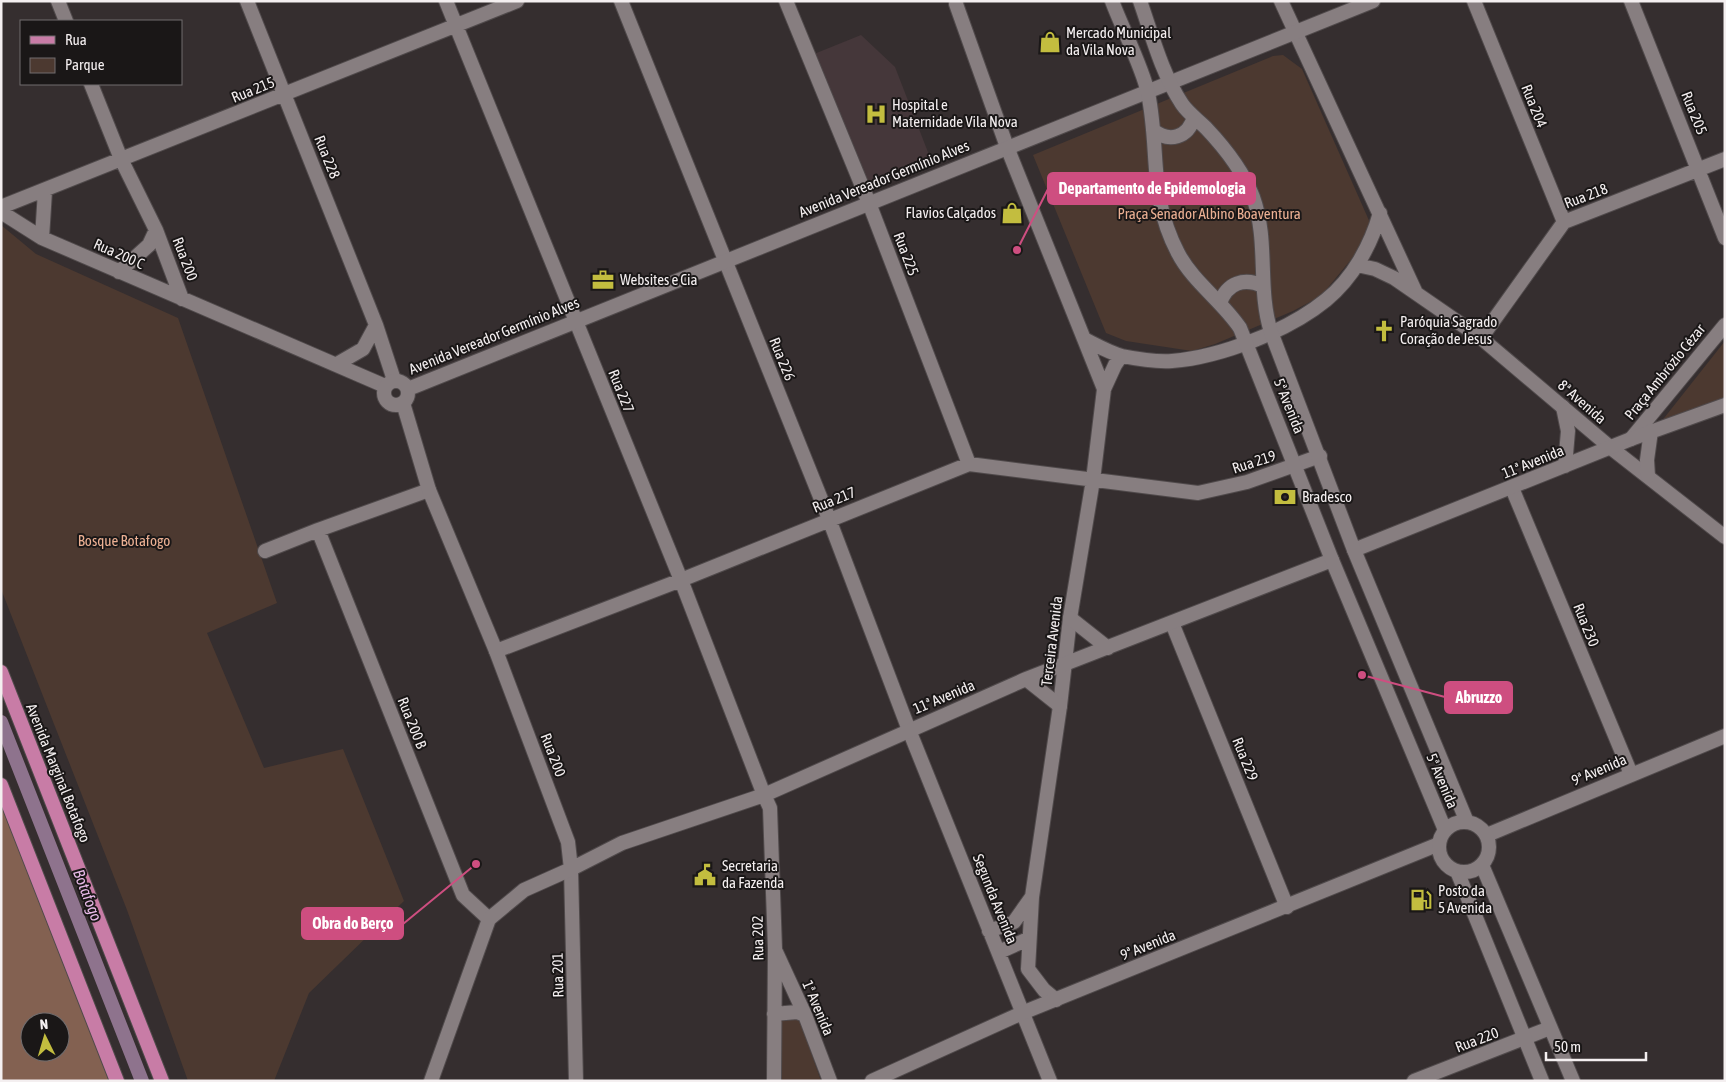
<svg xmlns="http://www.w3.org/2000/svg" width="1726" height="1082" viewBox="0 0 1726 1082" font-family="'Asap Condensed',sans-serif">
  <rect width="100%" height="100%" fill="#352e2f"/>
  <path fill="#45373a" d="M861,35l34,32 36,93 -64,25 -53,-131z"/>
  <path fill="#4c3930" d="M1283,55l19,14 69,156 -8,20 -42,51 -28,15 -78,33 -23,7 -66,-10 -20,-8 -73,-178 240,-99z
    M1,225l35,29 142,64 99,285 -70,30 57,135 79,-19 61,152 -95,92 -35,88h-86l-61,-171 -126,-321z
    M1725,341v59l-68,27z
    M799,1018l22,63h-42v-62z"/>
  <path fill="#836151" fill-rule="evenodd" d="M1,776l110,305h-110zM30,1022h30v30h-30z"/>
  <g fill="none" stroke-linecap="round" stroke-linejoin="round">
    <path stroke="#8e738d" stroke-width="14" d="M1,722l141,359"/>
    <g stroke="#504a4b" stroke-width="16">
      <path id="minor" d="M58,1l8,20
        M247,1l129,324 18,55
        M446,1l235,579 83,215
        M621,1l208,518 80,211 141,351
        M786,1l83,202 100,261
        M1281,1l135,292
        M1474,1l90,221
        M1631,1l94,237
        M956,4l51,143 77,192c12,6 26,14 38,17 15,3 35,6 50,5 49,-4 116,-30 154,-61 27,-22 45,-55 54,-87
        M91,84l30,75 35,71 26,69
        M1,207l516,-206
        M1,212l41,26 343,148
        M42,238l3,-47
        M1357,265l18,4 19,9 87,60 130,110 114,89
        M119,272l30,-27 7,-15
        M1481,338l83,-116 161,-63
        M1084,339l20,50
        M337,364l26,-15 13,-24
        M1631,439l94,-114
        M1512,488l119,286
        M429,490l-111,40 145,365 26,24
        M265,551l53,-21
        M1172,623l115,284
        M496,651l185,-71 288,-116 229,29 49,-11 73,-26
        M571,869l5,212
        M989,931l25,-9 17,-24
        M999,952l29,-13
        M1056,1000l-12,-10 -16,-21 4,-72 28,-191 10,-88 23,-138 11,-91 11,-24 6,-9
        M1414,1081l136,-53"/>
    </g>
    <g stroke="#504a4b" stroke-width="16">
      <path id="tertiary" d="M384 393a12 12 0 1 1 24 0a12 12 0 1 1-24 0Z
        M408,389l965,-388
        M403,403l26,87 67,161 72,191 3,27 -47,21 -35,29 -58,162
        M1563,407l5,24 -3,35
        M1648,476l-1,-16 4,-29
        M1354,550l277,-111 94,-34
        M1070,618l38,30
        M1026,679l34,27
        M764,795l6,13 5,141 -1,132
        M1487,835l238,-99
        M571,869l51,-26 142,-48 262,-116 306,-119
        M776,952l29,63 25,66
        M774,1014l23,-2 8,3
        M872,1081l150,-68 417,-169"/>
    </g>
    <g stroke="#504a4b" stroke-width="16">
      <path id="secondary" d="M1112,1c10,27 30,65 36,92 12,58 0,103 30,160 15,29 44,48 62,75l92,232 113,270
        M1140,1c12,34 22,73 42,103 6,9 16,16 24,24 19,20 37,43 47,69 16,45 4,91 18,135l83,218 113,272
        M1153,130c16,13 35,8 41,-13
        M1220,303c7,-20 24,-26 43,-17
        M1439 847a25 25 0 1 1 50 0a25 25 0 1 1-50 0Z
        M1482,865l91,216
        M1457,871l85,210"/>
    </g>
    <g stroke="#504a4b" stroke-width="16">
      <path id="primary" d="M1,672l161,409
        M1,785l116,296"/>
    </g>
    <use href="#minor" stroke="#877e80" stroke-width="14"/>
    <use href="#tertiary" stroke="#877e80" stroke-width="14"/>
    <use href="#secondary" stroke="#877e80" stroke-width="14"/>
    <use href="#primary" stroke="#c87ca6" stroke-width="14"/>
  </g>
  <defs>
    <g id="shop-bare" transform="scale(1.725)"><path d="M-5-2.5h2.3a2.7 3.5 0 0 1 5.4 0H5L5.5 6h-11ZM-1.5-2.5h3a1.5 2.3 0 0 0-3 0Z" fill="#c3bd3f" stroke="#1a1717" stroke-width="2.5" paint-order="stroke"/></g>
    <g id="hospital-bare" transform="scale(1.725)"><path d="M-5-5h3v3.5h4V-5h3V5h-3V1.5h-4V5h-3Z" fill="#c3bd3f" stroke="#1a1717" stroke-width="2.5" paint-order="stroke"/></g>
    <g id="office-bare" transform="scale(1.725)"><path d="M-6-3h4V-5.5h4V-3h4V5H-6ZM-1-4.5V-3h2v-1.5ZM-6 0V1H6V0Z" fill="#c3bd3f" stroke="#1a1717" stroke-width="2.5" paint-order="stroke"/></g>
    <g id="church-bare" transform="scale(1.725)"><path d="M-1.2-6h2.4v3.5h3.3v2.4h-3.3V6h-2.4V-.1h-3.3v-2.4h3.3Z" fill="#c3bd3f" stroke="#1a1717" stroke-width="2.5" paint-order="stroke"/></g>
    <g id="bank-bare" transform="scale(1.725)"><path d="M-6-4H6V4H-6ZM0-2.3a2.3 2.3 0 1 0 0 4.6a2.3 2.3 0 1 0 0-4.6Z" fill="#c3bd3f" stroke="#1a1717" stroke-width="2.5" paint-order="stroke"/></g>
    <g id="civic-bare" transform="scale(1.725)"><path d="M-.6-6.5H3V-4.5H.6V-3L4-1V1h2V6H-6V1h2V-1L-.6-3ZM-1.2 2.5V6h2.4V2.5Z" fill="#c3bd3f" stroke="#1a1717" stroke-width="2.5" paint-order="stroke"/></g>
    <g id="fuel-bare" transform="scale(1.725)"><path d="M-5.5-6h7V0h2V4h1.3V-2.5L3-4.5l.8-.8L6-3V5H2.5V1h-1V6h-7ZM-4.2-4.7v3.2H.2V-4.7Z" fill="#c3bd3f" stroke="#1a1717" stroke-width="2.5" paint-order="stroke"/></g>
  </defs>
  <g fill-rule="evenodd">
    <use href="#shop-bare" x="1050" y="42"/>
    <use href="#hospital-bare" x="876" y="114"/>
    <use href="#shop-bare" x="1012" y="213"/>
    <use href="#office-bare" x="603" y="280"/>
    <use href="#church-bare" x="1384" y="331"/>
    <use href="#bank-bare" x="1285" y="497"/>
    <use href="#civic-bare" x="705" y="875"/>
    <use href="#fuel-bare" x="1421" y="900"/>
  </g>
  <g text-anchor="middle" stroke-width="4" stroke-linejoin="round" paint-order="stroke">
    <g font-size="15" fill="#f4eff0" stroke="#1a1717" text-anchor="start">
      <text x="1066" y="38">Mercado Municipal<tspan x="1066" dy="17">da Vila Nova</tspan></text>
      <text x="892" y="110">Hospital e<tspan x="892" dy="17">Maternidade Vila Nova</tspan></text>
      <text x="996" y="218" text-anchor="end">Flavios Calçados</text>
      <text x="620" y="285">Websites e Cia</text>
      <text x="1400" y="327">Paróquia Sagrado<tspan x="1400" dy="17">Coração de Jesus</tspan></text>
      <text x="1302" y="502">Bradesco</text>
      <text x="722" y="871">Secretaria<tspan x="722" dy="17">da Fazenda</tspan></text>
      <text x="1438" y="896">Posto da<tspan x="1438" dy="17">5 Avenida</tspan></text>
    </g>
    <g font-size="15" fill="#f4eff0" stroke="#1a1717">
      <text transform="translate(253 90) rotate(-22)" y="5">Rua 215</text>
      <text transform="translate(1534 106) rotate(68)" y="5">Rua 204</text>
      <text transform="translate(1694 113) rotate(68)" y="5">Rua 205</text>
      <text transform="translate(327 157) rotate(68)" y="5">Rua 228</text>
      <text transform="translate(884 179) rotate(-22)" y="5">Avenida Vereador Germínio Alves</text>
      <text transform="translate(1586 196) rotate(-21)" y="5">Rua 218</text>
      <text transform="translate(119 254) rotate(24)" y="5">Rua 200 C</text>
      <text transform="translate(906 254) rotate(69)" y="5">Rua 225</text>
      <text transform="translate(185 259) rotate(69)" y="5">Rua 200</text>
      <text transform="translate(494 336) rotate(-22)" y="5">Avenida Vereador Germínio Alves</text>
      <text transform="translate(782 359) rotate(68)" y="5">Rua 226</text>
      <text transform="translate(1665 372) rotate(-51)" y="5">Praça Ambrózio Cézar</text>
      <text transform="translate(621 391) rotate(68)" y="5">Rua 227</text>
      <text transform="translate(1582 402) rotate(41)" y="5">8ª Avenida</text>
      <text transform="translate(1289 406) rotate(68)" y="5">5ª Avenida</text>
      <text transform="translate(1254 462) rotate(-18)" y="5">Rua 219</text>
      <text transform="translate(1533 462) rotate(-22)" y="5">11ª Avenida</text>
      <text transform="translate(834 500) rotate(-22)" y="5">Rua 217</text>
      <text transform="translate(1586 625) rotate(68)" y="5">Rua 230</text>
      <text transform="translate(1052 641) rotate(-83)" y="5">Terceira Avenida</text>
      <text transform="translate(944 697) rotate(-23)" y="5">11ª Avenida</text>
      <text transform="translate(412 723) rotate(68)" y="5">Rua 200 B</text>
      <text transform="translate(553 755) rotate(69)" y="5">Rua 200</text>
      <text transform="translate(1245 759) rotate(68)" y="5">Rua 229</text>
      <text transform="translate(1599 770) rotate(-23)" y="5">9ª Avenida</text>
      <text transform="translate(58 773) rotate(68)" y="5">Avenida Marginal Botafogo</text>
      <text transform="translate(1442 781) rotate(67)" y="5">5ª Avenida</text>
      <text transform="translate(995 899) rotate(68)" y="5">Segunda Avenida</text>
      <text transform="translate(758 938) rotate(-91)" y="5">Rua 202</text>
      <text transform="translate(1148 945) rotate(-22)" y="5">9ª Avenida</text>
      <text transform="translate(558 975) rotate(-91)" y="5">Rua 201</text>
      <text transform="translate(818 1008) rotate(67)" y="5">1ª Avenida</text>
      <text transform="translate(1477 1040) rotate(-21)" y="5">Rua 220</text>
    </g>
    <g font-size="15" fill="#ecb093" stroke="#1a1717">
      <text x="1209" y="219">Praça Senador Albino Boaventura</text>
      <text x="124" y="546">Bosque Botafogo</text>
    </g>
    <g font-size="16" font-style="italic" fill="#e8bae8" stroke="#1a1717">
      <text transform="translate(88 895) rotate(69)" y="6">Botafogo</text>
    </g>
  </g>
  <path fill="none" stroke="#ce4e80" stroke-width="2" d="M1017 250L1048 189M1362 675L1445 697M476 864L403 924"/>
  <g fill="#ce4e80" stroke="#1a1717" stroke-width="2">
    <circle cx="1017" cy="250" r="5"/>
    <circle cx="1362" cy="675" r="5"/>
    <circle cx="476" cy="864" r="5"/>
  </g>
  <g fill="#ce4e80" stroke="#ce4e80" stroke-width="2">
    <rect x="1048" y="173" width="207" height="31" rx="5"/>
    <rect x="1445" y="682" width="67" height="31" rx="5"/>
    <rect x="302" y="908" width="101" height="31" rx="5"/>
  </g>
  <g font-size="16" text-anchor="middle" font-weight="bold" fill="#fff">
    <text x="1152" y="194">Departamento de Epidemologia</text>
    <text x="1479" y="703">Abruzzo</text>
    <text x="353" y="929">Obra do Berço</text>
  </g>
  <rect width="1726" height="1082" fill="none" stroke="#f4eff0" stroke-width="5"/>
  <rect x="20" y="20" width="162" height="65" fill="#1a1717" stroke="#716d6e"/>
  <rect x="30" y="36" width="25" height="8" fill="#c87ca6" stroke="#716d6e"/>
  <text x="65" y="45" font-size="15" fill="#f4eff0">Rua</text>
  <rect x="30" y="58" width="25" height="15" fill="#4c3930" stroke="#716d6e"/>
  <text x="65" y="70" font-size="15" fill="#f4eff0">Parque</text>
  <g transform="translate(45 1037) rotate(355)"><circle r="24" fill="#1a1717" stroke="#716d6e"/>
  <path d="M0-4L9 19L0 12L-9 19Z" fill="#c3bd3f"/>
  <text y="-8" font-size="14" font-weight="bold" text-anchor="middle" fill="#f4eff0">N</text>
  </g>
  <path d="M1546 1052v8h100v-8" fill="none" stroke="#f4eff0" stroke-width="2.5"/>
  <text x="1554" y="1052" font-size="15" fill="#f4eff0" stroke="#1a1717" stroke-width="4" paint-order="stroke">50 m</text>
</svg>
